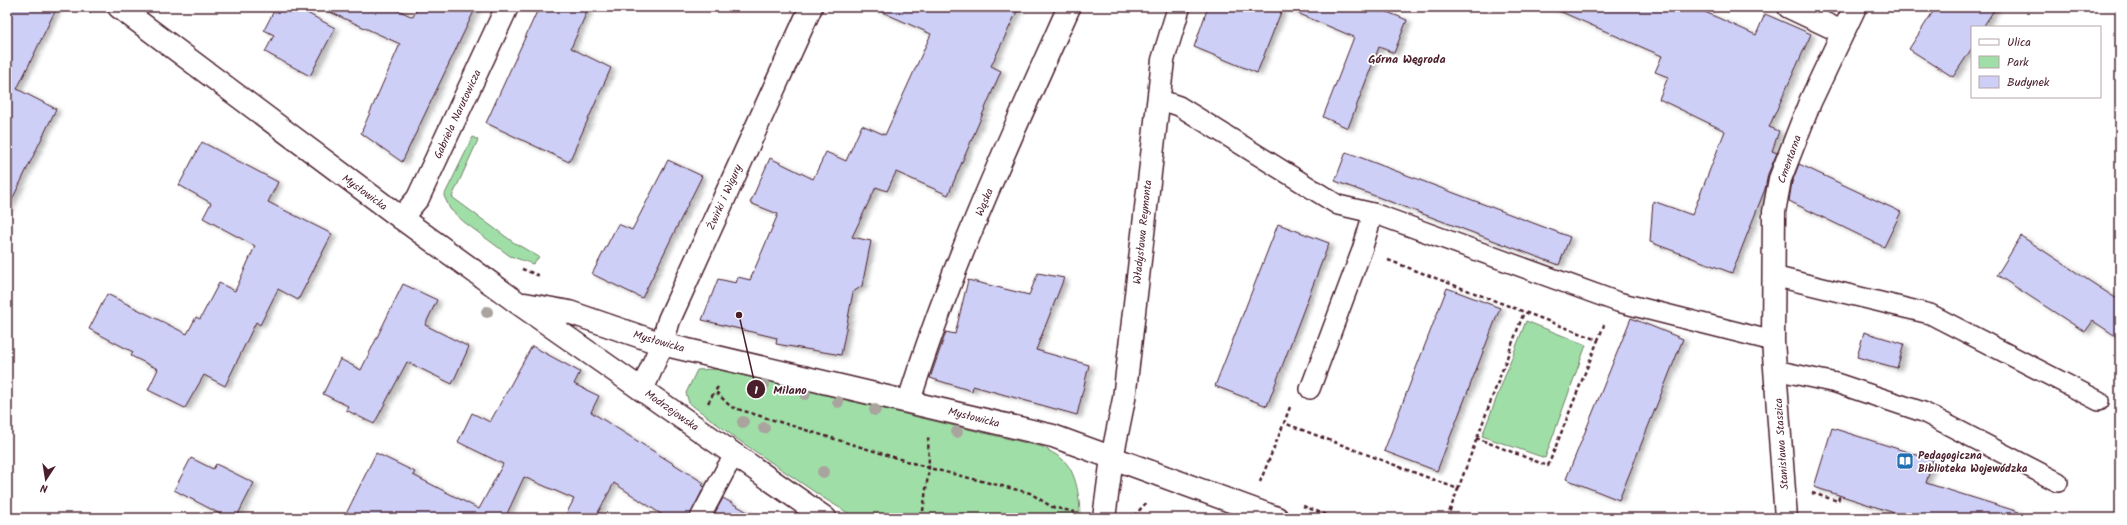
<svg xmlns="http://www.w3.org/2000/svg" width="2127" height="525" viewBox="0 0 2127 525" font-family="Kalam,sans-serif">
  <defs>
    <filter id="shadow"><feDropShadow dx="4.5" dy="2.5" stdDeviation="2" flood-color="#0004"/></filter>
  </defs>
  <rect width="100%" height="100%" fill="#fff"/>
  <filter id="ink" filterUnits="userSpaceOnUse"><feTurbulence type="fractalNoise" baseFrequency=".025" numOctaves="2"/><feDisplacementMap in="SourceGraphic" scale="8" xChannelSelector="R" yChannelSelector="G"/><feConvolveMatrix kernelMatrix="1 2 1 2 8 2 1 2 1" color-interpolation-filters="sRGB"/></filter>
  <g filter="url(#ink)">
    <path fill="#9fdfa7" stroke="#747f69" d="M473,137l5,3 -26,57 61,45 26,15 -6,7 -23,-8 -46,-34 -14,-13 -6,-13z
      M1526,321l60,24 -41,113 -63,-22z
      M716,369l327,78c6,4 13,7 19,12 15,12 18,41 18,59h-224l-34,-21 -85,-58 -48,-36 -3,-10 11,-23z"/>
    <path fill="#cdcff7" stroke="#4a1f2b" filter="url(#shadow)" d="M7,7h50l-40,82 39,20 -49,101z
      M276,7h20l39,21 -25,48 -45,-24 9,-17 -10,-5z
      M319,7h72l22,10 5,-10h58l-74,155 -41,-29 39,-89z
      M539,7h50l-18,41 40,20 -42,94 -83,-39z
      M871,7h148l-28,59 10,5 -53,124 -52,-23 -9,19 -11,-4 -24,50 19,4 -9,45 -9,6 -12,63 -65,-11 1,-6 -75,-18 16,-41 18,4 2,-6 12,3 28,-66 -28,-11 20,-45 43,21 13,-27 20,9 16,-36 23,10 46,-101z
      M1208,7h75l-26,66 -63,-26z
      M1283,7h92l32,13 -13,33 -15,-6 -31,81 -25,-11 31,-80z
      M1550,7h144l62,28 9,-21 46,20 -42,93 10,4 -7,20 5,2 -9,21 -3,15 -33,84 -82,-31 3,-41 39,14 33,-84 -66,-32 9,-22 -13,-5 7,-16z
      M1936,7h60l-13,20h-11v21l-19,29 -44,-28z
      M202,142l76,40 -10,20 64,32 -34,66 -20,-11 -18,36 -4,-3 -31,64 -21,-11 -19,33 -37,-18 10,-21 -27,-13 2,-4 -44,-23 18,-35 80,40 9,-17 4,2 19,-36 16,8 20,-45 -52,-28 8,-15 -32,-18z
      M1346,152l224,85 -11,28 -224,-84z
      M668,160l34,16 -60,122 -50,-24 26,-50 14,6z
      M1799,164l102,48 -17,35 -95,-46 3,-19z
      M1278,224l51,19 -62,163 -52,-20z
      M2021,236l99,65v38l-27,-18 -8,11 -88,-57z
      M1038,273l26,5 -28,72 53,15 -12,50 -104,-29 -1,5 -42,-13 16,-46 9,2 13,-54 61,15z
      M403,284l34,16 -12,25 44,22 -17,37 -45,-22 -33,62 -28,-14 2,-4 -25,-12 17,-35 21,11z
      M1447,288l53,20 -63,163 -53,-20z
      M1631,318l52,21 -64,161 -53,-21z
      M1864,332l40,12 -7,24 -40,-11z
      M532,346l48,26 -6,12 25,12 -8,16 113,71 -2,2 2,2 -15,31h-22l-53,-35 -19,35h-31l10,-19 -50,-22 -19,41h-161l32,-65 39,19 -2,3 66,34 24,-45 -45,-22 14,-29 18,9z
      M1832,428l101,32 -7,23 93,29 -1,6h-108l-96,-31z
      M191,458l22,11 3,-5 38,19 -18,35h-8l-54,-28z
      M723,498l35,20h-46z"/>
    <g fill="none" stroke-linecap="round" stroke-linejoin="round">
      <g stroke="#4a1f2b" stroke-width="22">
        <path id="lane" d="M1158,99l21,7 159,99 35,8 245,89 155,39
          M1773,276l157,38 169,87
          M1775,370l61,13 87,29 135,70
          M1310,389l52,-139 11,-37
          M700,518l27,-51 9,-11"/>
      </g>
      <g stroke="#4a1f2b" stroke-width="25">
        <path id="street" d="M1789,7l53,25
          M401,218l17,-20 89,-191
          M642,390l20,-46 7,-24 142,-313
          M909,401c42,-135 102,-265 160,-394
          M1112,458l12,-59 39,-339 16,-53
          M1786,518l-13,-177 1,-129 6,-33 30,-77 45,-95"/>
      </g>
      <g stroke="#4a1f2b" stroke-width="25">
        <path id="secondary" d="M119,7l282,211 117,85 307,215
          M525,304l44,8 93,32 391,92 224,82
          M1104,518l8,-60"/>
      </g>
      <path stroke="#4a1f2b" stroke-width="2.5" stroke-dasharray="4 3" stroke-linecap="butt" d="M85,7l6,5
        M1388,260l210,80 6,-15
        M522,269l18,7
        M718,387l-3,4 16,16 198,61 101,25 22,14 23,5
        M708,403l7,-12
        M1290,407l-6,16 174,66 66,-177
        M1476,438l72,28 50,-126
        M1260,482l24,-59
        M1812,493l26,8 2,-6
        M1303,506l32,12
        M1134,516l13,-14
        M922,518l7,-50 -1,-33
        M1447,518l11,-29"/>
      <use href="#lane" stroke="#fff" stroke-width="19"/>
      <use href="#street" stroke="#fff" stroke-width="22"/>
      <use href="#secondary" stroke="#fff" stroke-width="22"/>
    </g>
    <g fill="#aaa49f">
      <circle cx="487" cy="312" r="6"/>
      <circle cx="764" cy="385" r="6"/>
      <circle cx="805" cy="394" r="6"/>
      <circle cx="838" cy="402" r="6"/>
      <circle cx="875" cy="410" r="6"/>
      <circle cx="743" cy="422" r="6"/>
      <circle cx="764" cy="428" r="6"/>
      <circle cx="957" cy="432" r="6"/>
      <circle cx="823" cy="472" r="6"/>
    </g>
  </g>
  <defs>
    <g id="library-square" transform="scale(0.9)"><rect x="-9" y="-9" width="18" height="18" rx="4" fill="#1f6fb2" stroke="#fff"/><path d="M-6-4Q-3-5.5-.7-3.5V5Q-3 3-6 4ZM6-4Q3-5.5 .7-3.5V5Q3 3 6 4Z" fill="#fff"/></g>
  </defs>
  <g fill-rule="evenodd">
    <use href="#library-square" x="1905" y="461"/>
  </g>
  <g text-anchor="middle" stroke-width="3.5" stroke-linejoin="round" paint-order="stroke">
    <g font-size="11" fill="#4a1f2b" stroke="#fff">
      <text transform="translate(457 114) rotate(-65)" y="4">Gabriela Narutowicza</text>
      <text transform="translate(1789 159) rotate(-70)" y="4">Cmentarna</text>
      <text transform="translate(365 192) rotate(36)" y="4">Mysłowicka</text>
      <text transform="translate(724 197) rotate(-66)" y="4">Żwirki i Wigury</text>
      <text transform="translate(984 202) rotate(-67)" y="4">Wąska</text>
      <text transform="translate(1142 232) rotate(-84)" y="4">Władysława Reymonta</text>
      <text transform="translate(659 341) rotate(16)" y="4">Mysłowicka</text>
      <text transform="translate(672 410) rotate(35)" y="4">Modrzejowska</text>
      <text transform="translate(974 417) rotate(14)" y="4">Mysłowicka</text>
      <text transform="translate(1781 444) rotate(-94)" y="4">Stanisława Staszica</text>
    </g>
    <g font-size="11" font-weight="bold" fill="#4a1f2b" stroke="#fff" text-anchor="start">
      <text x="1918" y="459">Pedagogiczna<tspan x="1918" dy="13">Biblioteka Wojewódzka</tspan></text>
    </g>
    <g font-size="12" font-weight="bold" fill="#4a1f2b" stroke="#fff">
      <text x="1407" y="63">Górna Węgroda</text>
    </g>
  </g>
  <path fill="none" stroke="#4a1f2b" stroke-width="1.5" d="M739 315L756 389"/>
  <g fill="#4a1f2b" stroke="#fff" stroke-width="1.5">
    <circle cx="739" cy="315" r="4"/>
    <circle cx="756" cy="389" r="10"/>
  </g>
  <g font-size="12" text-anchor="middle" font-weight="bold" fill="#fff">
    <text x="756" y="394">1</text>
  </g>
  <g font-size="12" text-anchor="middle" font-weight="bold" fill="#4a1f2b" stroke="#fff" stroke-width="3.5" stroke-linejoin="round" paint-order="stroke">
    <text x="790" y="394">Milano</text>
  </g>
  <rect width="2127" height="525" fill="none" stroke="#fff" stroke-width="24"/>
  <rect x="12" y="12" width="2103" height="501" fill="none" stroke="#4a1f2b" stroke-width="1.5" filter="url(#ink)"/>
  <rect x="1971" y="26" width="130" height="72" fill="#ffffff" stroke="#b7a5aa"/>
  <rect x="1979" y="39" width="20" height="6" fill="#ffffff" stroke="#b7a5aa"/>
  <text x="2007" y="46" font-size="12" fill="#4a1f2b">Ulica</text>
  <rect x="1979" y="56" width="20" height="12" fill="#9fdfa7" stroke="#b7a5aa"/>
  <text x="2007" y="66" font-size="12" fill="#4a1f2b">Park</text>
  <rect x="1979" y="76" width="20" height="12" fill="#cdcff7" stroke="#b7a5aa"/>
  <text x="2007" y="86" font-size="12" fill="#4a1f2b">Budynek</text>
  <g transform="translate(46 479) rotate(192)" stroke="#ffffff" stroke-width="3" paint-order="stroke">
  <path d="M0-3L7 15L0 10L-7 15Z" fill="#4a1f2b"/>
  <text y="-6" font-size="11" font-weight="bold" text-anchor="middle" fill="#4a1f2b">N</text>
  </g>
</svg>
